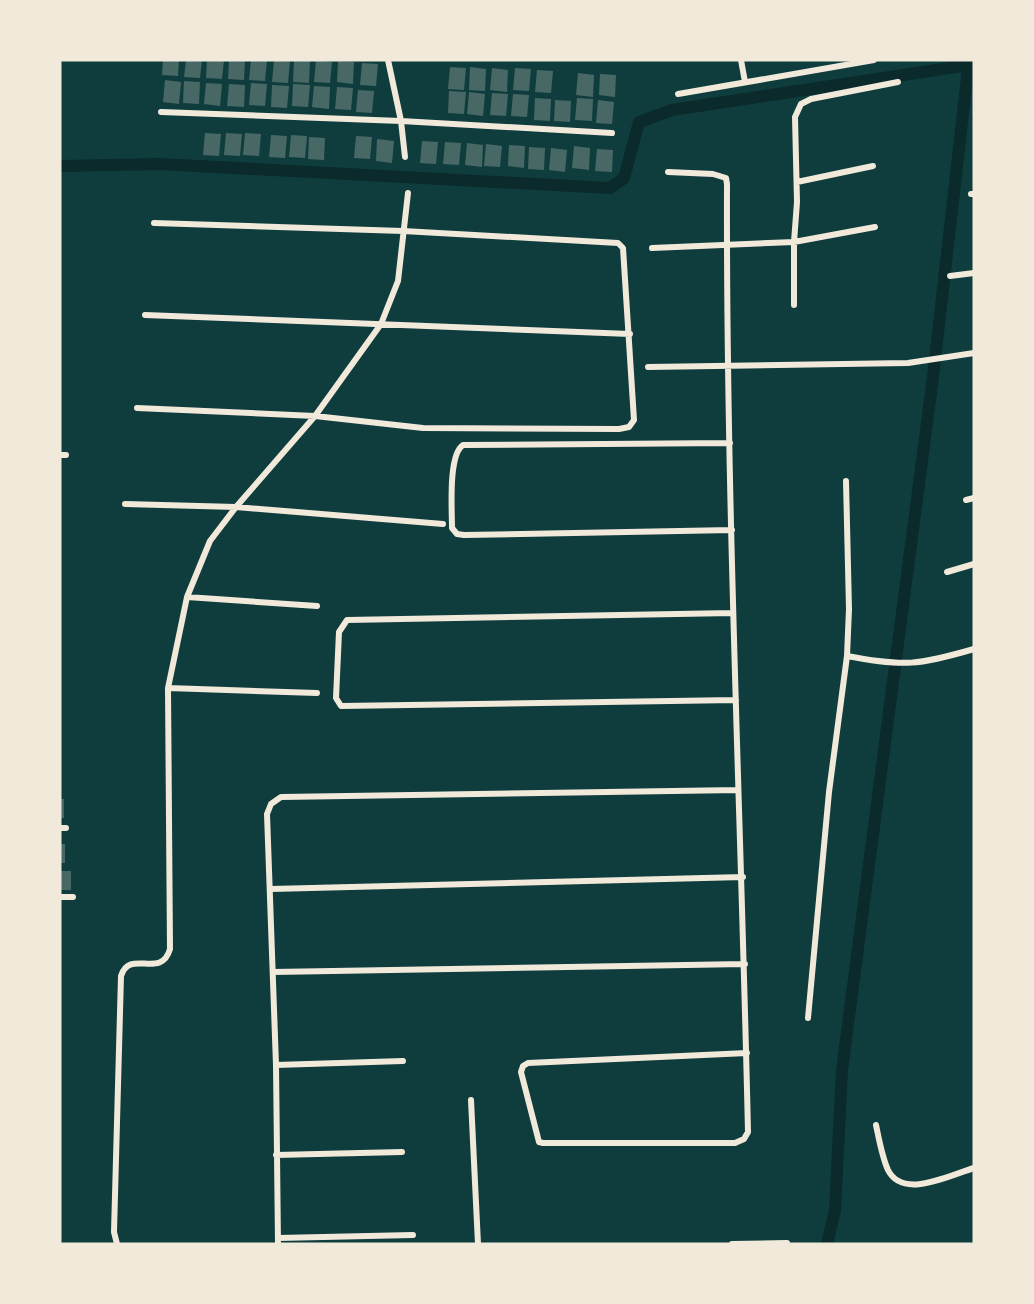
<svg xmlns="http://www.w3.org/2000/svg" width="1034" height="1304" viewBox="0 0 1034 1304" font-family="'PT Sans Narrow',sans-serif">
  <rect width="100%" height="100%" fill="#0f3d3e"/>
  <g fill="none" stroke-linecap="round" stroke-linejoin="round">
    <path stroke="#0a2a2b" stroke-width="12" d="M60,166l100,-2 450,24 14,-10 15,-56 33,-12 297,-45
      M827,1244l8,-34 7,-140 91,-693 36,-317"/>
  </g>
  <path fill="#486865" d="M163,60h16l-1,16 -16,-1z
    M186,60h16l-2,18 -16,-1z
    M207,60h17l-2,19 -16,-1z
    M229,60h16l-1,20 -16,-1z
    M251,60h16l-2,21 -16,-1z
    M274,60l16,1 -2,22 -16,-1z
    M294,60l16,1 -1,22 -16,-1z
    M316,60l16,2 -2,21 -16,-1z
    M338,61l16,1 -1,22 -16,-2z
    M362,63l16,1 -2,22 -16,-1z
    M450,67l16,1 -2,22 -16,-1z
    M470,67l16,2 -1,22 -16,-1z
    M492,68l16,2 -1,22 -17,-2z
    M515,68l16,1 -2,22 -16,-1z
    M537,70l16,1 -2,22 -16,-1z
    M578,73l16,2 -1,22 -17,-2z
    M600,74l16,1 -1,22 -16,-2z
    M165,80l16,2 -2,22 -16,-2z
    M184,81l16,1 -1,22 -16,-1z
    M206,83l16,1 -2,22 -16,-2z
    M251,83l16,1 -2,22 -16,-1z
    M229,84l16,1 -1,22 -17,-1z
    M293,84l17,1 -2,22 -16,-1z
    M272,85l17,1 -2,22 -16,-1z
    M314,86l16,1 -1,22 -17,-2z
    M337,87l16,1 -2,22 -16,-1z
    M358,90l16,1 -2,22 -16,-1z
    M449,91l17,1 -2,22 -16,-1z
    M469,92l16,2 -2,22 -16,-2z
    M492,93l16,1 -2,22 -16,-1z
    M513,94l16,1 -2,22 -16,-1z
    M535,98l16,1 -1,22 -16,-1z
    M577,98l16,1 -1,22 -17,-1z
    M555,100l16,1 -1,21 -16,-1z
    M598,100l16,2 -2,22 -16,-1z
    M205,133l16,1 -2,22 -16,-1z
    M226,133l16,1 -2,22 -16,-1z
    M245,133l16,1 -2,22 -16,-1z
    M271,135l16,1 -2,22 -16,-1z
    M291,135l16,1 -2,22 -16,-1z
    M356,136l16,1 -2,22 -16,-1z
    M309,137l16,1 -1,22 -16,-1z
    M377,139l17,2 -2,22 -16,-2z
    M422,141l16,1 -2,22 -16,-1z
    M445,142l16,1 -2,22 -16,-1z
    M467,143l16,2 -1,22 -17,-2z
    M486,144l16,2 -2,21 -16,-1z
    M509,145l16,1 -1,22 -16,-2z
    M574,146l16,2 -1,22 -17,-2z
    M529,147l16,1 -1,22 -16,-1z
    M551,148l16,2 -2,22 -16,-2z
    M597,149l16,1 -1,22 -17,-1z
    M60,799h4v19h-4z
    M60,844h5v19h-5z
    M60,871h11v19h-11z"/>
  <g fill="none" stroke-linecap="round" stroke-linejoin="round">
    <path stroke="#f1e9da" stroke-width="6" d="M388,60l13,61 4,36
      M741,60l4,22
      M678,94l196,-34
      M161,112l240,9 211,12
      M668,172l45,2 13,4 1,6c-1,316 14,632 21,948l-4,7 -9,4h-192l-4,-1 -18,-70 2,-6 5,-3 219,-10
      M797,182l76,-16
      M971,194h3
      M652,248l142,-6 81,-15
      M950,276l24,-3
      M794,305v-63l3,-40 -2,-85 6,-13 10,-5 87,-17
      M145,315l485,19
      M648,367l260,-4 66,-10
      M137,408l178,8 108,12 196,1 10,-2 5,-7 -11,-172 -5,-5 -215,-12 -249,-8
      M730,443l-267,2c-15,10 -11,65 -11,83l5,6 7,1 268,-5
      M60,455h6
      M966,500l8,-2
      M125,504l111,3 207,17
      M947,572l27,-8
      M187,597l130,9
      M733,613l-386,7 -8,12 -3,66 5,8 395,-6
      M847,656c57,11 72,9 127,-7
      M168,688l149,5
      M60,828h6
      M271,889l472,-12
      M60,897h13
      M273,972l472,-8
      M808,1018l21,-226 18,-136 2,-47 -3,-128
      M276,1065l127,-4
      M471,1100l7,144
      M876,1125c3,14 6,32 12,45 15,30 62,5 86,-2
      M276,1155l126,-3
      M278,1238l135,-3
      M117,1244l-3,-12 7,-256c9,-28 40,4 49,-27l-2,-261 19,-91 23,-56 26,-34 79,-91 66,-92 17,-43 10,-88
      M278,1244l-2,-179 -9,-251 4,-10 10,-7 457,-7
      M732,1244l55,-1"/>
  </g>
  <rect width="1034" height="1304" fill="none" stroke="#f1e9da" stroke-width="123"/>
</svg>
